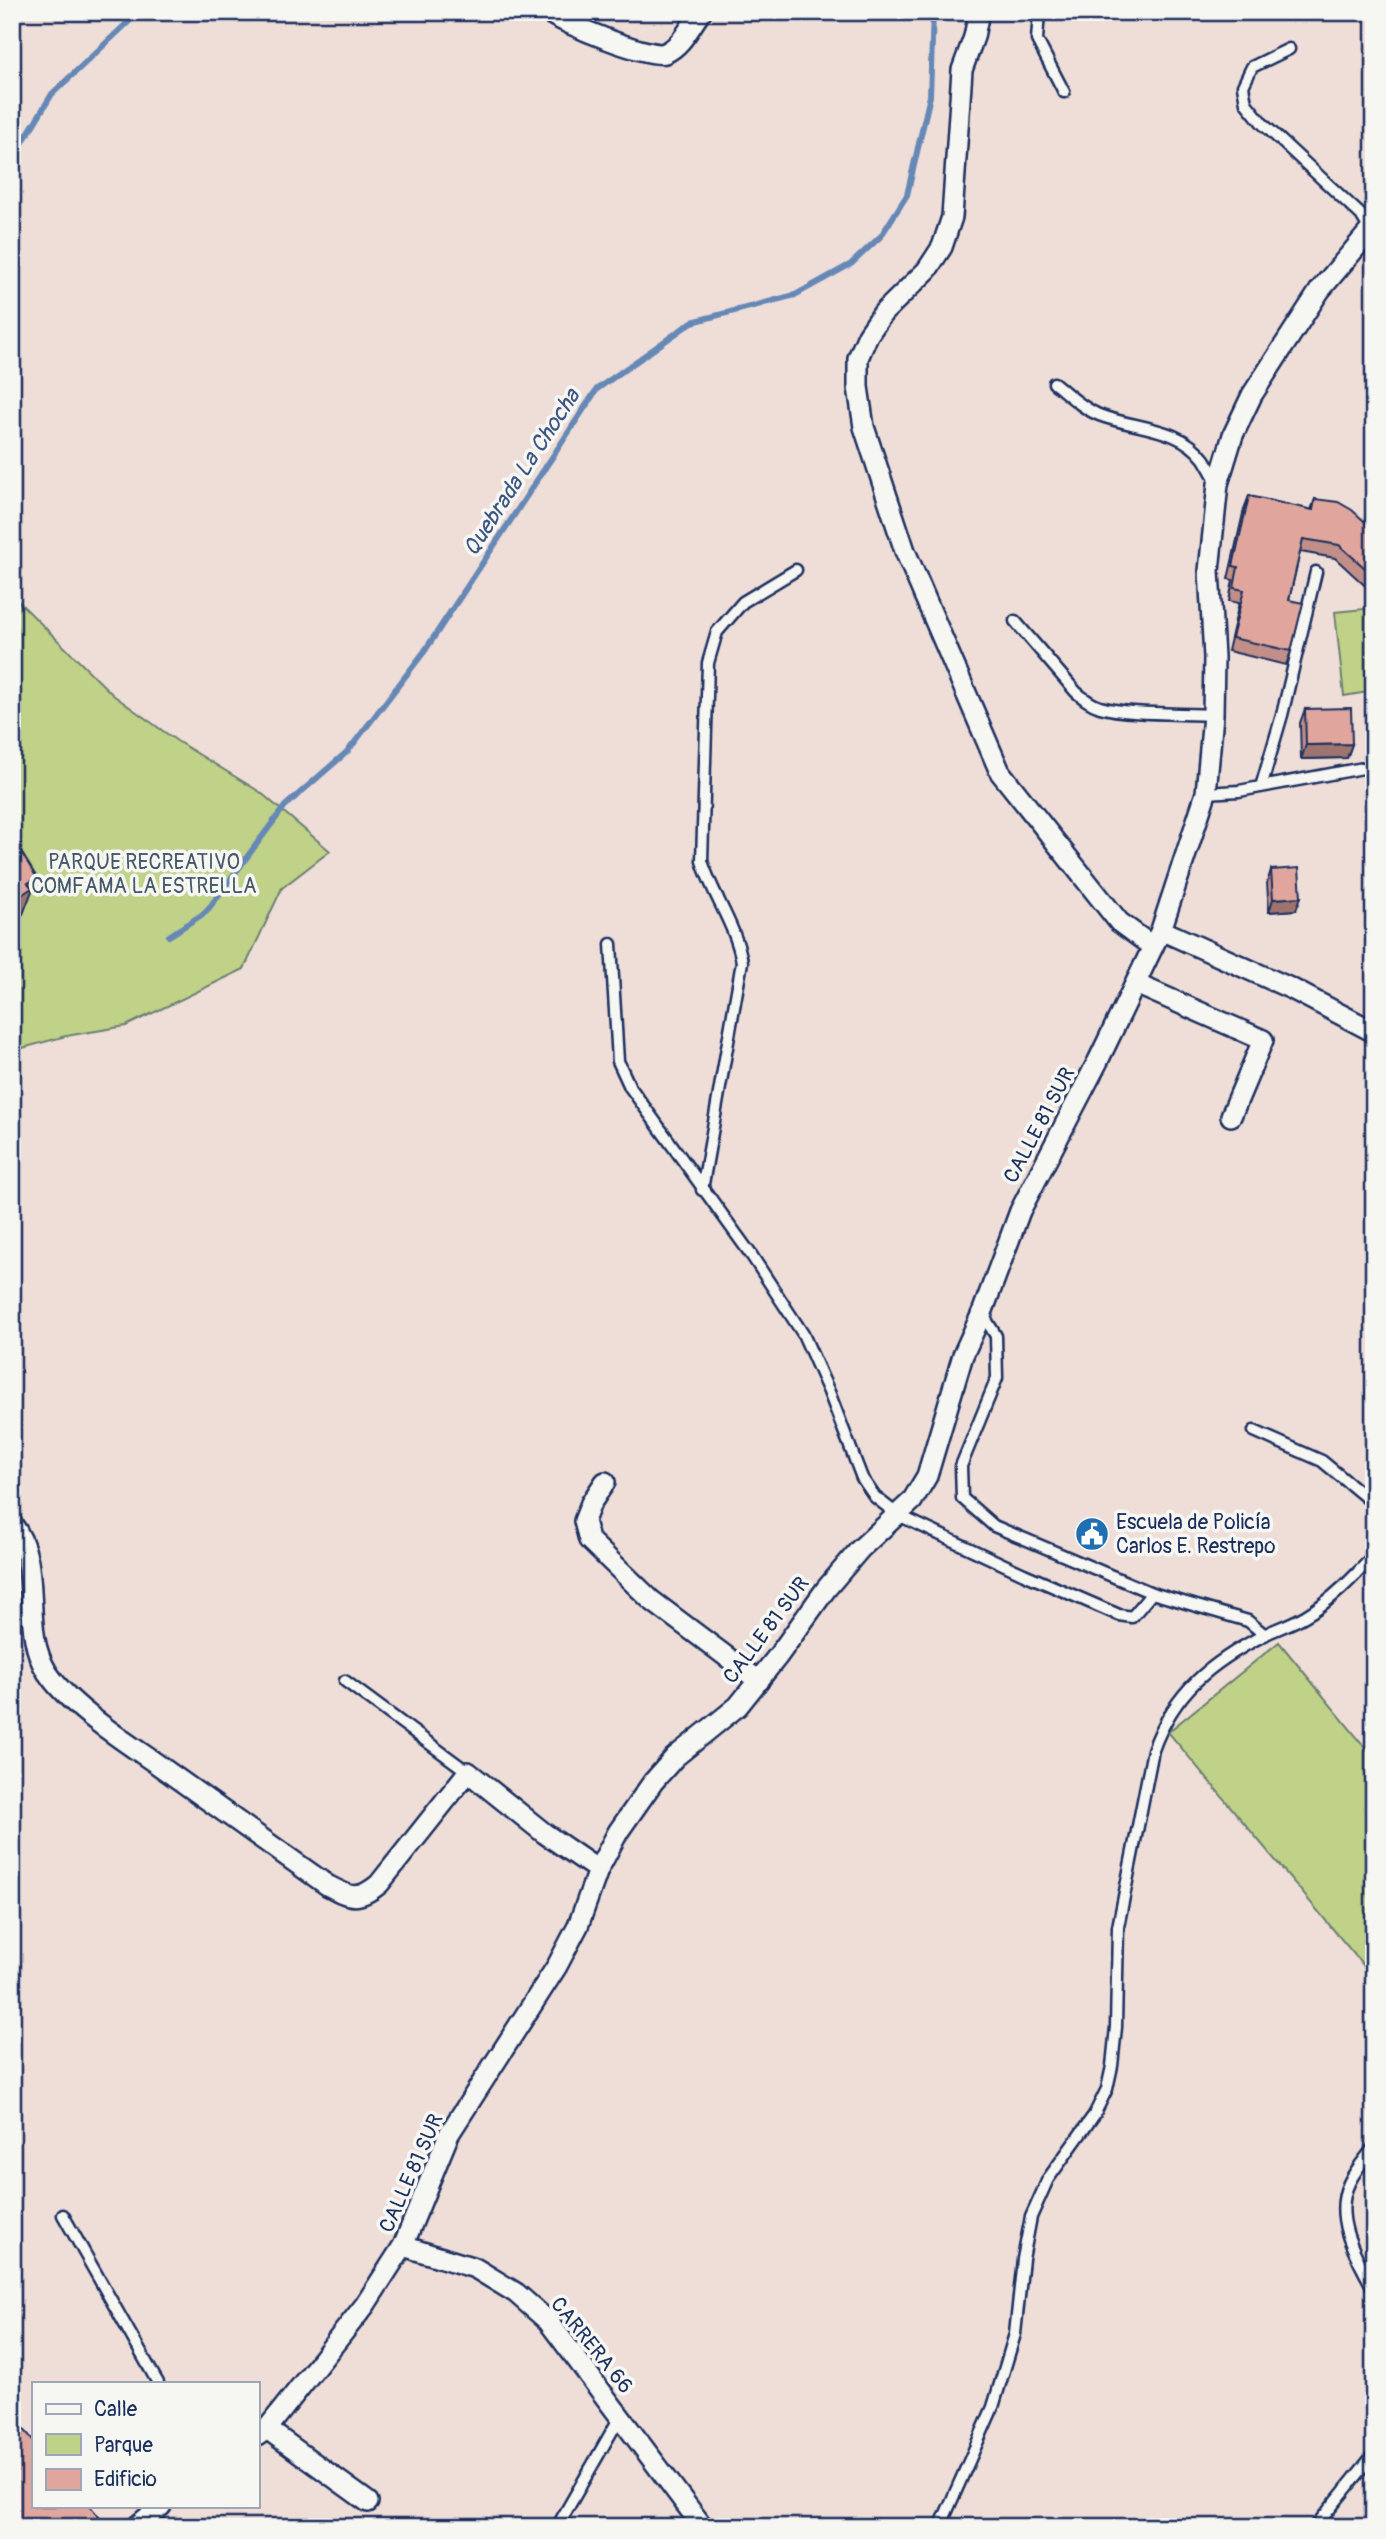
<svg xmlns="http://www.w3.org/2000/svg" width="1386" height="2539" viewBox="0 0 1386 2539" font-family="Pangolin,sans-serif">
  <rect width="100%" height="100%" fill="#efded8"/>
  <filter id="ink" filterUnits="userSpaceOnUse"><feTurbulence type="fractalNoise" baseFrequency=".0143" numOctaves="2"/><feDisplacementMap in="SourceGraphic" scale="14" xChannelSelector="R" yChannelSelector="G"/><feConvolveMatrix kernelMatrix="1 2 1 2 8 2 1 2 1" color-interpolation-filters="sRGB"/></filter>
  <g filter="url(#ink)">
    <path fill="#bfd287" stroke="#6d8072" stroke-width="2" d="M12,595l101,100 64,46 83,51 70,59 -48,37 -38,81 -118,57 -60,10 -54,15z
      M1374,608v83l-30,5 -9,-84z
      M1279,1642l95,116v207l-6,6 -200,-239z"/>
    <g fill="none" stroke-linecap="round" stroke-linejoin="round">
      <path stroke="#6688b6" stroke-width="6" d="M12,160l40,-66 87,-82
        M169,936l37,-24 79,-106 63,-55 76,-99 173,-263 95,-67 103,-27 56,-31 30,-28 26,-41 23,-99 3,-84"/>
      <g stroke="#1b2f5e" stroke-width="15">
        <path id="service" d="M1039,12l-2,28 27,52
          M1289,49l-37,18 -9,19 3,17 17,21 98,91 9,15
          M1054,383c14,11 28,25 45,32 36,14 80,11 105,44 5,8 9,16 14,24
          M1015,621l61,71c7,6 14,12 24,15 28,8 81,6 113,8
          M1261,787l21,-72 34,-143
          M1206,793l33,-2 135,-25
          M611,944l7,117 12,26 122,169 51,78 26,58 33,86 13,19 23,18 126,59 95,41 13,2 20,-24
          M702,1190l40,-228c-6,-36 -29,-66 -40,-101l6,-198 9,-31 26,-30 53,-32
          M982,1313l14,23 1,42 -36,88 1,32 32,28 158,67 96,28 17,14
          M1254,1431l68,30 52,43
          M345,1681l123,91
          M1374,2147c-8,11 -19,23 -25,36 -17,36 8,75 25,107
          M63,2215l95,168
          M557,2527l63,-110
          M940,2527l53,-120 22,-73 8,-75 8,-42 17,-38 46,-64 13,-26 5,-23 4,-39 2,-100 35,-177c21,-59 59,-88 113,-116 13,-6 27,-11 39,-18 26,-15 49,-39 69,-61
          M1315,2527l59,-73"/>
      </g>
      <g stroke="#1b2f5e" stroke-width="24">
        <path id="minor" d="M548,12c14,11 102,47 117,41 17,-7 25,-27 36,-41
          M979,12l-5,25 -12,33 -10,147 -10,30 -15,23 -44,43 -15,22 -10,23v29l6,40 41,124 95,221 119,150 34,25
          M1161,930l131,59 82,43
          M1136,984l127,56 -32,76
          M605,1482l-14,21 -7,18 5,19 62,60 108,81
          M12,1524c33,42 7,104 35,148 22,34 77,69 110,92 57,40 113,81 170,121 23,12 30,17 52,-1l89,-112 76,61 54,37
          M403,2246l72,22 41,25 32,28 155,206
          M267,2429l101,73
          M257,2436l10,-7 98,-124 38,-59 46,-112 108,-168 21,-40 20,-56 20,-38 35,-50 22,-25 63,-51 40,-50 48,-67 34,-40 52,-48 15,-25 36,-121 19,-42 38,-102 78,-150 63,-131 45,-137 7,-78 1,-58 -5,-86 9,-87 15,-49 19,-40 68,-105 54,-64
          M136,2527l25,-21"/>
      </g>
      <use href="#service" stroke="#f6f6f2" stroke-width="10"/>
      <use href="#minor" stroke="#f6f6f2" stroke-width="19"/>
    </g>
    <path fill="#c18f87" stroke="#1b2f5e" stroke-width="2" d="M1249,496l62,14 4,-11 59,31v64l-39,-36 -35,-6 -11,48 2,51 -5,14 -58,-14 11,-48 -10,-2 4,-21 -5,-1 16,-70z
      M1305,709l47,35 -5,14 -46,1 -1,-36z
      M1271,870l25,40 -27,2 -2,-29z"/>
    <path fill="#9d746e" stroke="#1b2f5e" stroke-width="2" d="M1352,744l-5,14 -46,1 5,-14z
      M37,878l-14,36 -11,7v-20l16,-18z
      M1301,897l-5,13 -27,2 4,-13z"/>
    <path fill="#e0a69d" stroke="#1b2f5e" stroke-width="2" d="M1249,496l64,14 2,-11 23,3 14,8 22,20v46l-35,-31 -36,-6 -14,61 14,3 -12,48 -59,-13 12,-48 -10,-2 4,-21 -5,-1z
      M1351,708l1,36 -46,1 -1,-36z
      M12,837l25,41 -9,5 4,5 -20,13z
      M1299,868l2,29 -28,2 -2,-29z
      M12,2415l21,25v66h57l14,17 -4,4h-88z"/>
  </g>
  <defs>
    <g id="civic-disc" transform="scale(1.75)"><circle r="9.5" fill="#1f6fb2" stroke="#f6f6f2"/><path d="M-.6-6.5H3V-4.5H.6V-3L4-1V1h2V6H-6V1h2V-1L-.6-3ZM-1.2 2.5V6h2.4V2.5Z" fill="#fff"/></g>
  </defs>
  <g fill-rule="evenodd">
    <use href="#civic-disc" x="1092" y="1534"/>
  </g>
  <g text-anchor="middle" stroke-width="7" stroke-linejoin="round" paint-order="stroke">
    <g font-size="21" fill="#445868" stroke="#f6f6f2">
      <text x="144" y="869">PARQUE RECREATIVO<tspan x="144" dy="24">COMFAMA LA ESTRELLA</tspan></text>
    </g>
    <g font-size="21" fill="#1b2f5e" stroke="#f6f6f2">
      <text transform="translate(1039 1125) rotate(-62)" y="7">CALLE 81 SUR</text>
      <text transform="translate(766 1630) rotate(-53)" y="7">CALLE 81 SUR</text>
      <text transform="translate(411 2173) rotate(-66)" y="7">CALLE 81 SUR</text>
      <text transform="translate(592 2345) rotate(51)" y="7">CARRERA 66</text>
    </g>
    <g font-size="21" fill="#1b2f5e" stroke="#f6f6f2" text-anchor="start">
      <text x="1116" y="1529">Escuela de Policía<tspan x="1116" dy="24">Carlos E. Restrepo</tspan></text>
    </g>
    <g font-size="23" font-style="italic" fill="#3a5483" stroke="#f6f6f2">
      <text transform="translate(521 472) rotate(-57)" y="8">Quebrada La Chocha</text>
    </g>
  </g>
  <rect width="1386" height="2539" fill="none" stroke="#f6f6f2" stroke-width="42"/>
  <rect x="21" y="21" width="1344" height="2497" fill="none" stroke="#1b2f5e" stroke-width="2.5" filter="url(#ink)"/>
  <rect x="32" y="2382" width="228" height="126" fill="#f6f6f2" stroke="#9ea6b7" stroke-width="2"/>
  <rect x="46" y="2404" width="35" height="10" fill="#f6f6f2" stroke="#9ea6b7" stroke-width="2"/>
  <text x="94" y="2416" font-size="21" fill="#1b2f5e">Calle</text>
  <rect x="46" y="2434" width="35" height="21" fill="#bfd287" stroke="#9ea6b7" stroke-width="2"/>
  <text x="94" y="2452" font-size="21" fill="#1b2f5e">Parque</text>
  <rect x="46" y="2469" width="35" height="21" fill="#e0a69d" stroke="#9ea6b7" stroke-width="2"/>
  <text x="94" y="2486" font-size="21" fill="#1b2f5e">Edificio</text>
</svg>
